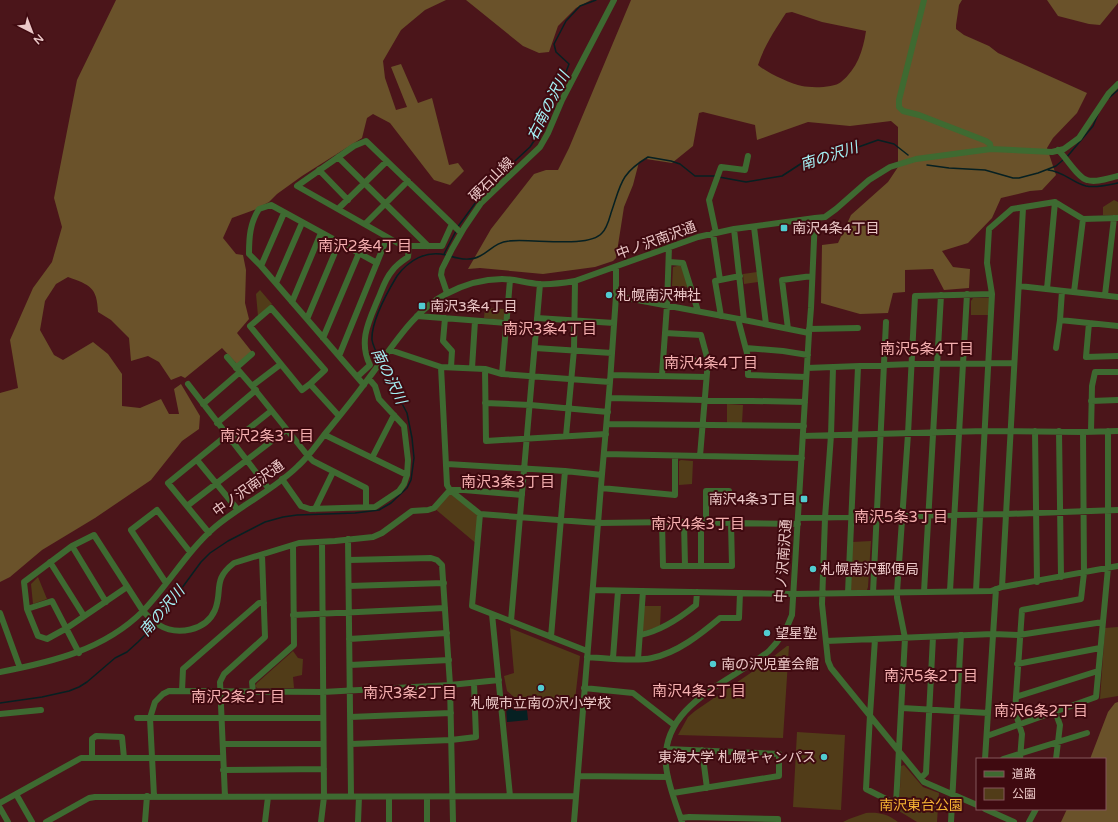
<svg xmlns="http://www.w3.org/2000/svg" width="1118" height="822" viewBox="0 0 1118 822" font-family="'Varela Round','Noto Sans JP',sans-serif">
  <rect width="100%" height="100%" fill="#4b151a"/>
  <path fill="#513c18" d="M1114,200l4,2v13h-15v-8z
    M681,265l7,22 -16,-1 1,-19z
    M757,272l1,10 -14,2 -1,-10z
    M260,290l12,14 -14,12 -2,-22z
    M973,298h17l-1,17h-18v-14z
    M485,308l19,1v10l-3,1 -17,-2z
    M727,404l16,1 -1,18h-15z
    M681,460l12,1 -1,23 -13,1v-24z
    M450,490l30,24 -2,31 -44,-37z
    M871,541l-3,46 -1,3h-16l-1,-2 2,-46z
    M38,577l9,22 -14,5 -2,-20z
    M644,606h17l-1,20 -18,6z
    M1118,627v69l-18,3 5,-71z
    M510,628l70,28 -5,44 -61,-3 -7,-6 -3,-15 10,-3z
    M787,646h2l-6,92 -105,-3 10,-18 7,-6 70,-48z
    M293,651l5,7 5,1 -1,16 -9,2 1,11h-37l-2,-2 2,-3z
    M797,732l48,3 -4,75 -48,-3z
    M904,765l19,22 16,6 -2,29h-20l-18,-11 2,-45z
    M866,813c12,-1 22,1 32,9h-55l6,-3z"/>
  <path fill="#6a522a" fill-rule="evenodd" d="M116,0h330l-21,10 -24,20 -18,31 2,17 11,32 11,-3 -16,-40 10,-3 17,39 14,-5 17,67 9,-2 6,8 -14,14 -16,-5 -44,-57 -17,-9 -6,4 -5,20 -60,38 -25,18 -8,8 -15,8 -22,8 -9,20 13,16 7,1 3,15 -1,33 4,16 -12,14 15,19 -15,12 -15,-16 -37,30 -4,-2 -10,4 -12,-18 -11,-6 -17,5 -2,-23 -18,-18 -13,-8c-1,-25 -8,-27 -30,-35l-12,7 -11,17 -5,29 14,25 9,5 30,-18 15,12 14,20v32l18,2 21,-9 8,15h10l-5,-25 7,-5 19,32 -1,13 -17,12 -31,39 -56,38 -53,32 -32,27 -10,5v-189l18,-5 -8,-48 23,-52 19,-26 10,-35 -8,-29 23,-118z
    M466,0h125l-15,8 -18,18 -9,26 -10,1 -16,-7z
    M631,0h331l-3,5 -3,20v4l8,6 25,11 9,7 89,40 -10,20 -24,25 -6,10 9,27 -14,15 -12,1 -29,7 -9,20 -24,25 -26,8 11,16 17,2 -1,19 -25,2 -11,-21 -28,1v22l-12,1 -5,20 -28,1 -39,-11 1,-58 16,-2 13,-28 37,-33 10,-15v-40l-7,-6 -41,5 -42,-4 -51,18 -2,-15 -52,-13 -4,1 -6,33 -21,17 -26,-4 -7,3 -6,23 -9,22 -8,51 -3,3 -18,6 -52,7 -63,-6 -12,1 23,-40 43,-55 12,-4h12l11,-22zM792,12l30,10 44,9c-3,20 -9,38 -25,51 -7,6 -30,6 -39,4 -11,-2 -35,-13 -44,-21 6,-19 17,-35 28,-52z
    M1047,0h71v3l-18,22 -11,-1 -31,-8z
    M1118,702v120h-57l6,-13h38v-50h-15l18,-47 7,-9z"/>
  <path fill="#062022" d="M515,705l1,6 11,-1 1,10 -21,2 -1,-16z"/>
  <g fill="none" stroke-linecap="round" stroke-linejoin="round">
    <path stroke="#062022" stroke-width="1.5" d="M1109,98l9,-8
      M1066,158l27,-32 5,-12
      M927,165l22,3 36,2 28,8h6l19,-5 18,-7 7,-6
      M1048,170c15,1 25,13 38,16 10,2 22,-1 32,-3
      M719,177l27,5 36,-6 20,-13 34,-8 42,-15 16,4 14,11
      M457,228l30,-41 43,-40 6,-9 16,-36 10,-26 4,-4 3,-8 -13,-12 -2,-8 12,-23 14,-15 16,-6
      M444,254l12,-23
      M450,256c9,3 21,5 30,0 10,-5 16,-14 29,-15 22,-3 79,8 93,-8 5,-5 7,-13 9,-20 10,-29 9,-39 37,-56l23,4 9,3 15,12h20
      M380,360c-3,-6 -7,-14 -8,-20 -1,-18 16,-49 25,-64 12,-16 29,-26 49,-21
      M155,621l21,-25 25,-34 9,-9 18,-12 37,-19 18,-5 14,-2 58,-2 24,-3 12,-7 16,-15 4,-8 3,-22 -2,-20 -5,-25 -26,-49
      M0,703l42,-6 27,-6 10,-4 8,-5 28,-24 12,-6 11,-10 12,-12 3,-6"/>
    <path stroke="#3e6a31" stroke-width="6" d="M924,0l-25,100v7l4,4 16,4 67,26 4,3 1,5
      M1058,150c8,7 20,28 29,30 9,3 22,-2 31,-4
      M338,157l90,89
      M319,170l29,30
      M338,209l49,-48
      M284,213l-23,53 103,119
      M815,218l10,-1 11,-8 33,-29 21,-13 26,-8 75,-10 61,3 12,-3 15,-11 30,-45 9,-9
      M365,224l43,-43
      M452,224l-10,22h-39l-106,-60 57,-40 12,-5 86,83 9,9
      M754,227l12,97
      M734,229l10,91
      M713,233l7,47 20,-4
      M716,233l-7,-33 12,-33 24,3 3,-14
      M669,262l14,1 15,48
      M261,266l-12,-12c0,-17 1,-31 10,-45l12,-4 106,58
      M720,280l-5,1 6,35
      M276,283l26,-60
      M1019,286l99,11
      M1047,289l8,-87
      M1074,292l9,-73
      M447,293l-6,-18 1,-6 10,-20 12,-21 17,-25 59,-56 8,-14 14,-33 52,-100
      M1105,295l9,-77
      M616,296l128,24 65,13
      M292,302l29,-69
      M417,316l90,7
      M445,318l-2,23 9,10 -1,16
      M537,318l77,5
      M307,319l32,-76
      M738,319l10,38v18l58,2
      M1060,320l58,6
      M1089,323l-3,34 32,-1
      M788,329l-6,-49 30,-4
      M809,329l49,-1
      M665,333l36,2 7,26 -8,95
      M323,338l36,-85
      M535,348l77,5
      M746,348l37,3 25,4
      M1056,348l4,-28 2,-29
      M339,356l48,-118
      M227,357l25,29 56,70 5,5 53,27v19
      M663,360l45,1
      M441,367l44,2 17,5 108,8
      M236,368l16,-14
      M472,368l3,-47
      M807,368l105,-4 102,-1
      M833,368l-2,67 -6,83 -3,86 6,57 3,7 93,114 53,23
      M485,369l1,72 120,-7
      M502,374l8,-94
      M611,375l95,2
      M662,375l5,-70 2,-58
      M357,377l13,-12c-12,-24 -1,-44 8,-66 4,-9 7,-20 14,-28 4,-6 10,-10 16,-14l1,-11
      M188,384l81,105
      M310,384l15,-14 -54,-62 -21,18 52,64 8,-6 29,32
      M252,386l29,-22
      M609,398l196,4
      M1091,401l27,-1
      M485,403l45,2 78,7
      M203,404l37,-32
      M217,423l39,-33
      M607,424l197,2
      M1035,431l2,151
      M1059,431l2,146
      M1091,431l1,-45 3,-14h23
      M325,435l82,40
      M566,436l8,-86 1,-69
      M803,436l182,-5 98,1 35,-1
      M232,442l39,-31
      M604,454l198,4
      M372,458l22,-43
      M197,460l41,50
      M447,464l118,7 37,4
      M282,479l19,27 9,3 65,-2 24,-16 5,-7 3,-9 1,-15 -4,-34 -25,-27 -4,-13 -6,-7
      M601,488l74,7v-39
      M450,490l30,24 118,9 76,-1 124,2
      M450,490h14l58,5
      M187,506l99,-76
      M315,509l18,-37
      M480,514l-8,92 115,45
      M798,518l208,-4 112,-4
      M662,522l1,44h69l-1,-43
      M684,522l1,44
      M706,523v-32h23
      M209,533l-41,-50 59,-48
      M348,539l3,257
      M72,546l34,56
      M349,560l82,-2 6,2 5,5 8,120 3,137
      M50,562l34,54
      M701,566v-44
      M166,583l-35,-53 26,-20 33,42
      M349,586l95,-3
      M127,587l-60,41 -20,11 -9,-3 -11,-27 -3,-27 48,-36 22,-11 49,76c5,5 10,11 16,14 18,11 47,6 56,-15 8,-20 -3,-30 19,-47l65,-20 36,-2 38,-4 9,-4 30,-22 16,-1 6,-2 16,-18 -3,-5 -6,-118 -51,-17
      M1002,587l21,-379
      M593,590l200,4 198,-3 11,-4 116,-21
      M950,591l17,-297
      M976,591l16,-297 -5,-31 2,-34 23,-20 43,-7 28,17 35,-1
      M924,592c5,-99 12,-198 17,-297
      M848,593l10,-226
      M873,593l13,-271
      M27,609l25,-8 27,52
      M0,613l20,55
      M492,614l18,182
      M293,615l152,-7
      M511,621l29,-337
      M640,635c21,-4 40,-17 56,-30l1,-13
      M551,637l14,-166
      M349,639l98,-6
      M875,639l-5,76 -4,74 30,15 9,-166 -8,-40v-6l11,-158 7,-138 77,-2
      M826,641l167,-7 26,1 84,-13
      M587,657c18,1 48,5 65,1 25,-5 49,-24 68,-40h19l1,-25
      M613,658l5,-67
      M638,659l5,-68
      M1017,664l83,-16
      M350,665l99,-5
      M0,672c52,-10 104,-22 143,-61 26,-27 44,-60 72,-84 26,-22 59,-37 83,-61 10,-9 18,-20 26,-31 14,-17 28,-34 41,-52 23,-29 47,-72 81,-89 17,-9 36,-15 56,-15 12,0 24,4 37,5 12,1 24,-1 36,-3l123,-44 36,-8 81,-11 -4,90 -2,25 -17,282c-5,14 -12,25 -23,36 -39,32 -109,53 -103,115 2,19 10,38 16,56
      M584,688l49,5 41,32
      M182,691l1,-22 76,-66h5
      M253,692l-1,-10 42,-37 -1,-100
      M1016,697l82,-26
      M902,708l86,5
      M1055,711l5,14 -4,34
      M0,714l41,-4
      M350,717l101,-4
      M137,718h186
      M987,736l109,-39 12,-129v-137
      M223,744h100
      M351,744l100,-4 25,-3 -2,-54
      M667,749l112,5v22l-106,17
      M702,750l5,38
      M92,758v-19l4,-3 26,1 2,21
      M985,759l11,-170
      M1003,759l84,-26
      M1020,759l2,-25 -7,-23 7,-101 59,-11 3,-26 -1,-141
      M223,770l101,-1
      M578,776l90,1
      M921,778l5,-5 7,-136
      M16,794l16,28
      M154,796l-4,-78 5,-16 8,-8 6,-3 154,1 127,-7 49,-5
      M225,797l-5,-115 4,-8 41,-37 -3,-82
      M389,797v25
      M427,797v25
      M0,803l81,-45h142
      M0,808l8,14
      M985,809l29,13
      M681,818l8,-1 89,2v3
      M46,822l43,-24 6,-1 481,-1
      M145,822l2,-26
      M265,822l3,-25
      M321,822l3,-25 -2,-255
      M358,822l1,-25
      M574,822l27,-336 9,-104 6,-86v-29
      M951,822l10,-187
      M1029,822l7,-13"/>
  </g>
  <g fill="#51ccd1" stroke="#3f0a10" stroke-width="1.5">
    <rect x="780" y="224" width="8" height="8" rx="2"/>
    <circle cx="609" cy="295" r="4"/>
    <rect x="418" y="302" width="8" height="8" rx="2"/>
    <rect x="800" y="495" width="8" height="8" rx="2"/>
    <circle cx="813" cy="569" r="4"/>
    <circle cx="767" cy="633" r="4"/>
    <circle cx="713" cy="664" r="4"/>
    <circle cx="541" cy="688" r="4"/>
    <circle cx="824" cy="757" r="4"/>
  </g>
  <g text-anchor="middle" stroke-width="4" stroke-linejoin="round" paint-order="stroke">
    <g font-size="14" fill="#ecc8c8" stroke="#3f0a10">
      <text transform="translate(491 179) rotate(-45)" y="5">硬石山線</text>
      <text transform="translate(656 240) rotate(-20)" y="5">中ノ沢南沢通</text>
      <text transform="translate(248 488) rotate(-36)" y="5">中ノ沢南沢通</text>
      <text transform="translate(783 561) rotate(-86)" y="5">中ノ沢南沢通</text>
    </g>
    <g font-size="14" fill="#ecc8c8" stroke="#3f0a10" text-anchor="start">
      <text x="792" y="233">南沢4条4丁目</text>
      <text x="617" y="300">札幌南沢神社</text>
      <text x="430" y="311">南沢3条4丁目</text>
      <text x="796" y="504" text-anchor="end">南沢4条3丁目</text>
      <text x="821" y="574">札幌南沢郵便局</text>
      <text x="775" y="638">望星塾</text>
      <text x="721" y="669">南の沢児童会館</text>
      <text x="541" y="708" text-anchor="middle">札幌市立南の沢小学校</text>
      <text x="816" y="762" text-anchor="end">東海大学 札幌キャンパス</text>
    </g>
    <g font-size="14" fill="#f5b333" stroke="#3f0a10">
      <text x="921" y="810">南沢東台公園</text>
    </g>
    <g font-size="15" font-style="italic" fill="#a5f3f7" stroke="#3f0a10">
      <text transform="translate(548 106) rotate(-63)" y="5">右南の沢川</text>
      <text transform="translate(829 156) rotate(-18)" y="5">南の沢川</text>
      <text transform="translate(389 376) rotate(64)" y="5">南の沢川</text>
      <text transform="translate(162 611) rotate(-50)" y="5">南の沢川</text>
    </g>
    <g font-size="15" fill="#f5b0b0" stroke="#3f0a10">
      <text x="365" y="251">南沢2条4丁目</text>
      <text x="550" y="334">南沢3条4丁目</text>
      <text x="927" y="354">南沢5条4丁目</text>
      <text x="711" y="368">南沢4条4丁目</text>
      <text x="267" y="441">南沢2条3丁目</text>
      <text x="508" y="487">南沢3条3丁目</text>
      <text x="901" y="522">南沢5条3丁目</text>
      <text x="698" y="529">南沢4条3丁目</text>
      <text x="931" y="681">南沢5条2丁目</text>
      <text x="699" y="696">南沢4条2丁目</text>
      <text x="410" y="698">南沢3条2丁目</text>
      <text x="238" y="702">南沢2条2丁目</text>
      <text x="1041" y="716">南沢6条2丁目</text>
    </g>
  </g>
  <rect x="976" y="758" width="130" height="52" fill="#3f0a10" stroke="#84565a"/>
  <rect x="984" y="771" width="20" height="6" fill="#3e6a31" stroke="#84565a"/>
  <text x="1012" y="778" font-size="12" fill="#ecc8c8">道路</text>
  <rect x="984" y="788" width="20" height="12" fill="#513c18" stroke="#84565a"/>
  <text x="1012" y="798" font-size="12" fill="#ecc8c8">公園</text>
  <g transform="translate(32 32) rotate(138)" stroke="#3f0a10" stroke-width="3" paint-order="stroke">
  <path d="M0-3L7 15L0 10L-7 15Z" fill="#ecc8c8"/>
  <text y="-6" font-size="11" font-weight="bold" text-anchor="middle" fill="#ecc8c8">N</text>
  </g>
</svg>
